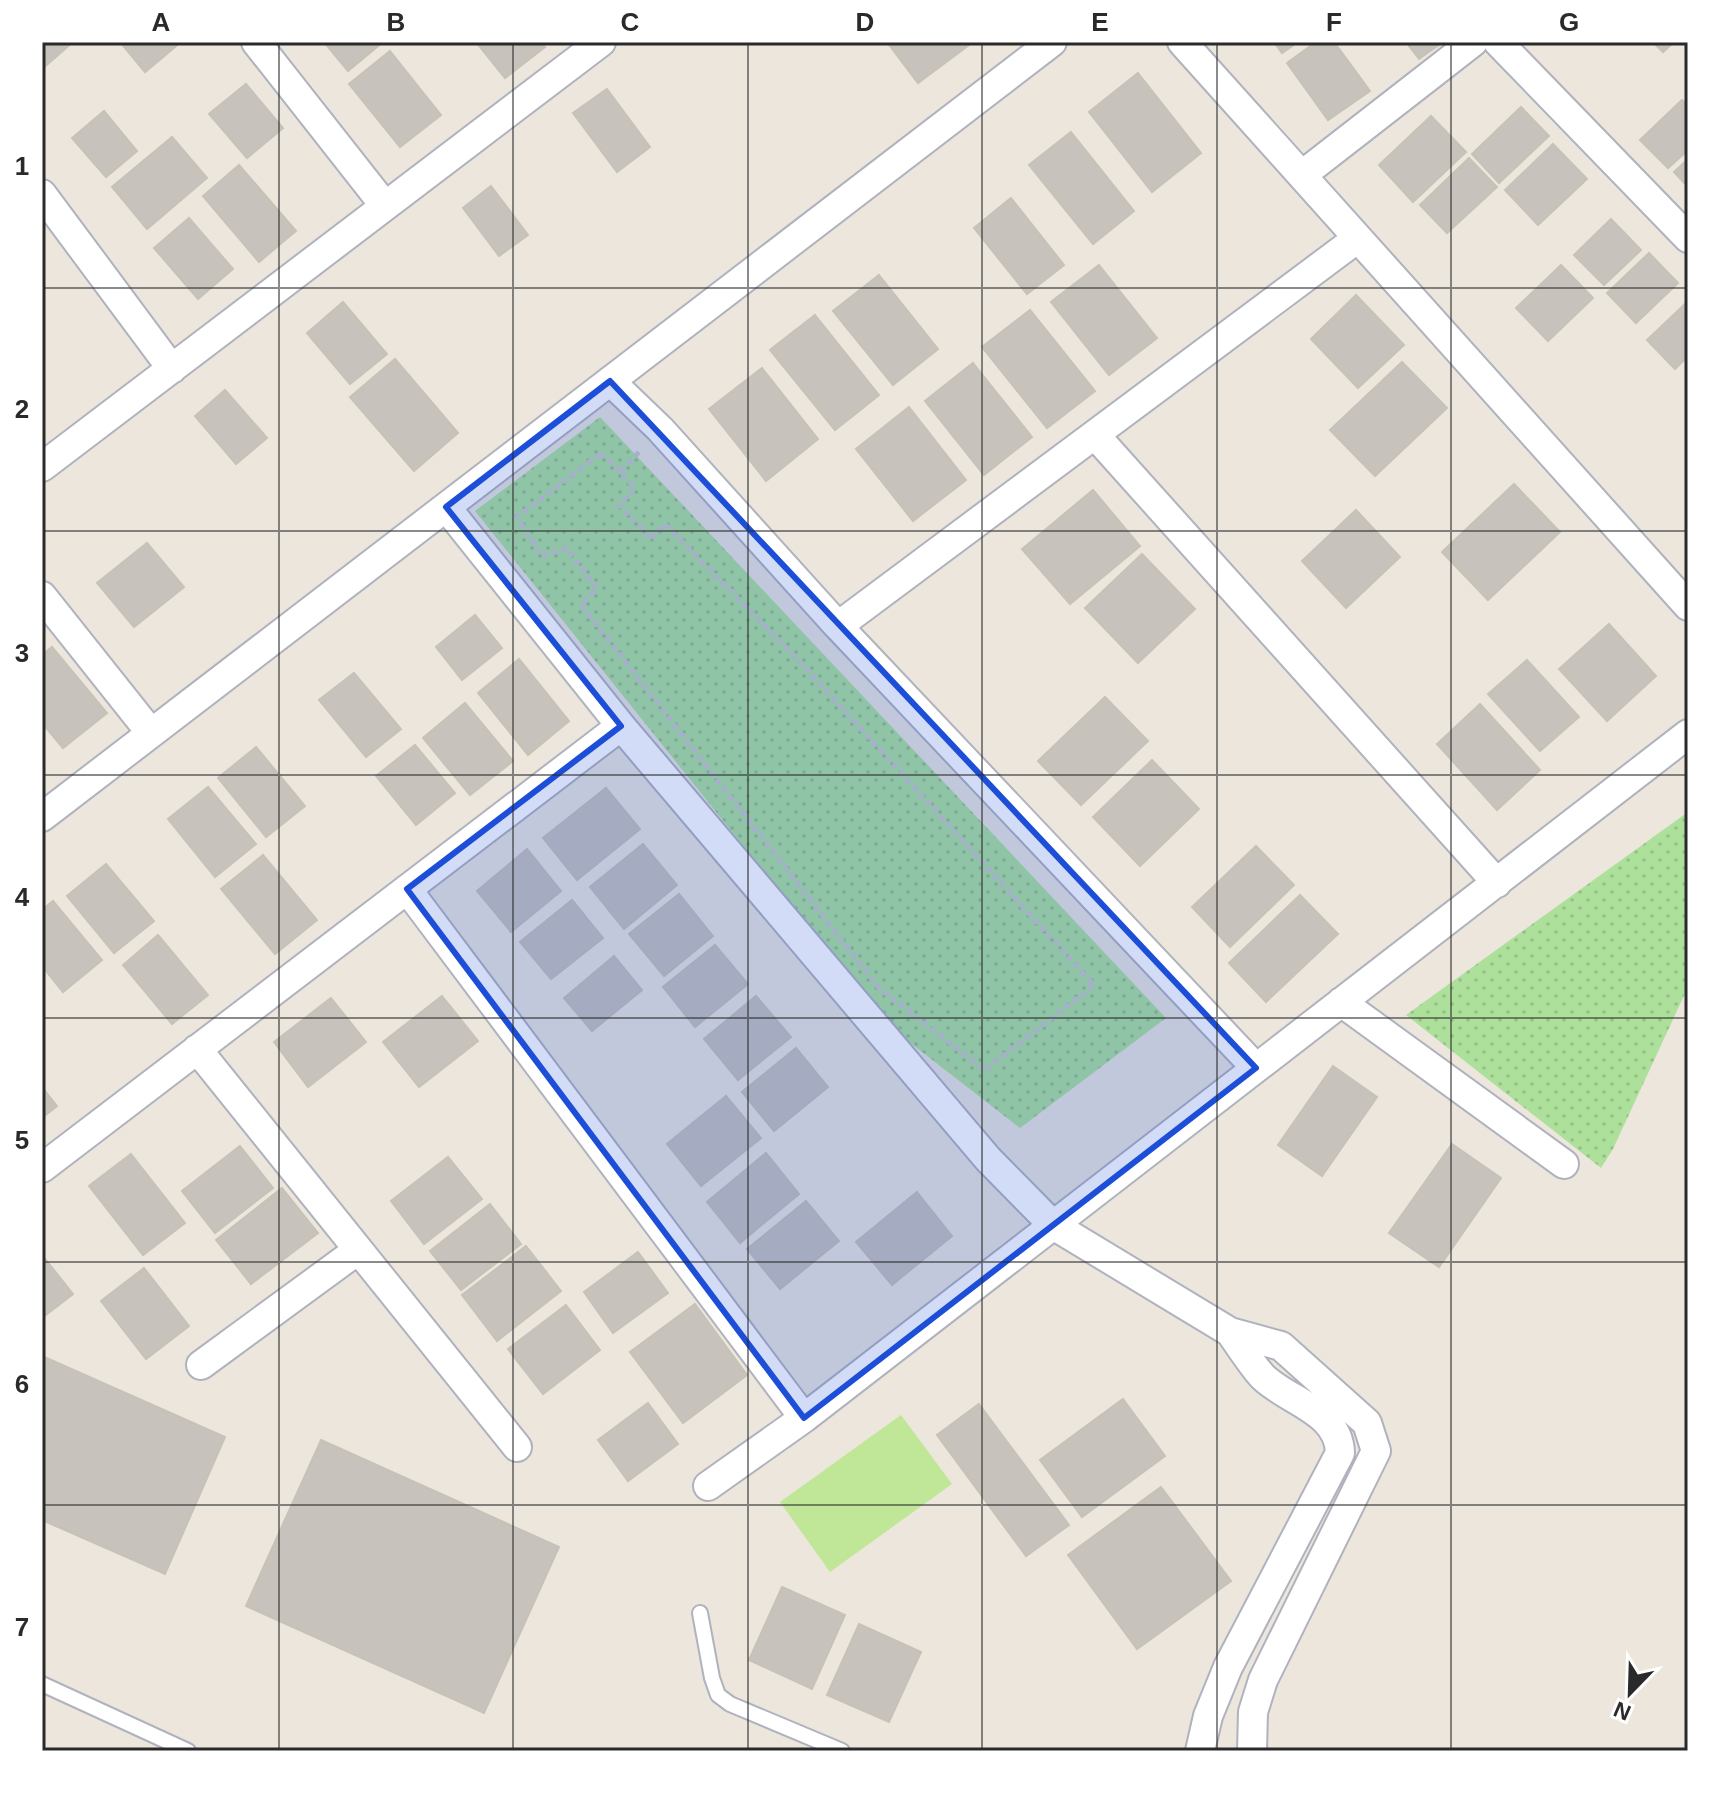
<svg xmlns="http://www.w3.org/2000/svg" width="1730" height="1793" viewBox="0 0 1730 1793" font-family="Arial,sans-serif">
  <defs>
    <pattern id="green-dots" width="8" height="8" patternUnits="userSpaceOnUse" patternTransform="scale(2)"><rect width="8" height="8" fill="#ade19b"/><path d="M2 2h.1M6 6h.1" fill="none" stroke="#95c186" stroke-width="1.8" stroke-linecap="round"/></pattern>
  </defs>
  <rect width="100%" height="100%" fill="#ece6dd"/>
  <path fill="url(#green-dots)" d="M600,417l566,601 -146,110 -134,-104 -411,-513z
    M1688,812v175l-75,162 -12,19 -195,-153z"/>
  <path fill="#bfe797" d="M901,1415l51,69 -122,88 -50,-70z"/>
  <path fill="#c7c3bc" stroke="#c7c2b6" stroke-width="2" d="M42,42h31l-31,27z
    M120,42h61l-36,30z
    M324,42h59l-35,29z
    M476,42h65l4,5 -40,31z
    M887,42h86l-55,41z
    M1274,42h24l-16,11z
    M1316,42h18l36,49 -42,29 -41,-57z
    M1406,42h37l-24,17z
    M1653,42h21l-11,10z
    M390,51l51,64 -41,32 -51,-63z
    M1138,73l63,80 -49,39 -63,-80z
    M246,84l37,44 -36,30 -38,-44z
    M607,89l43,58 -33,25 -44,-59z
    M1682,100l6,6v44l-20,18 -28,-28z
    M1521,107l28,29 -50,47 -27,-29z
    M104,111l33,40 -31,26 -34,-39z
    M1431,116l35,36 -53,50 -34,-37z
    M1071,132l63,79 -41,33 -64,-79z
    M172,137l35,41 -60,51 -35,-42z
    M1553,144l34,35 -49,46 -33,-35z
    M1469,158l28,29 -50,46 -27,-28z
    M1688,159v28l-14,-15z
    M239,165l57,66 -37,31 -56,-66z
    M491,186l37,49 -29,21 -36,-48z
    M1011,198l53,67 -37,29 -53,-66z
    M189,218l44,51 -35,30 -44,-51z
    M1611,219l30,31 -37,35 -30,-30z
    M1649,253l29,30 -42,40 -29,-30z
    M1099,265l58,73 -48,37 -58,-73z
    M1561,265l32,33 -45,43 -32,-33z
    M879,275l59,74 -45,36 -60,-74z
    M1356,295l48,50 -46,43 -47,-49z
    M1688,301v55l-13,13 -28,-29z
    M343,302l44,52 -37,30 -43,-51z
    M1030,310l65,81 -48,37 -65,-81z
    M815,315l64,80 -44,35 -65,-80z
    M395,359l63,74 -44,38 -64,-74z
    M1402,362l45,46 -72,68 -45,-46z
    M973,363l59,74 -48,38 -59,-74z
    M762,368l56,71 -52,42 -57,-72z
    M225,390l42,48 -31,26 -41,-48z
    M909,407l57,73 -53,41 -57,-72z
    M1514,484l46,48 -72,68 -46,-48z
    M1093,490l47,56 -70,58 -48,-55z
    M1356,510l44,47 -54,51 -44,-47z
    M147,543l37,44 -50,40 -37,-44z
    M1142,554l53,55 -57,54 -53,-55z
    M475,615l27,33 -40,32 -26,-33z
    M1609,624l47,52 -49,45 -48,-52z
    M52,647l55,66 -44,35 -21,-25v-68z
    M519,659l50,62 -41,34 -50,-62z
    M1527,660l52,57 -39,34 -52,-57z
    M354,673l47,56 -35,28 -47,-57z
    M1105,697l43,44 -67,64 -43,-44z
    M465,703l48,58 -43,34 -47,-57z
    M1480,704l60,66 -43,40 -60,-66z
    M415,745l40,48 -39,32 -40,-49z
    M256,747l49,59 -39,31 -48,-59z
    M1152,760l47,49 -59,57 -47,-49z
    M208,787l48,57 -41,33 -47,-58z
    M606,788l34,41 -63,51 -34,-42z
    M643,844l34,41 -53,44 -34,-42z
    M1256,846l38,39 -64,62 -38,-40z
    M527,849l34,42 -50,41 -34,-41z
    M263,855l54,65 -42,34 -54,-65z
    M106,864l48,57 -40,32 -47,-57z
    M679,894l34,42 -49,40 -35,-42z
    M1300,895l38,39 -72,68 -37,-39z
    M572,900l31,38 -52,41 -31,-37z
    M53,901l49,59 -39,32 -21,-26v-56z
    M158,935l50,60 -36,29 -49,-59z
    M715,945l33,39 -53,43 -32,-40z
    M614,956l28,34 -50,41 -28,-33z
    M442,996l36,45 -59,46 -36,-45z
    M756,996l35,41 -53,43 -34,-41z
    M331,998l35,44 -58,45 -34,-45z
    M796,1048l32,39 -54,44 -32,-39z
    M1333,1066l44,31 -55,79 -44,-31z
    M42,1087l15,19 -15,12z
    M726,1096l35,42 -60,48 -34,-42z
    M1452,1144l49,34 -62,89 -50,-34z
    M240,1146l33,42 -58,45 -33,-42z
    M766,1153l33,41 -59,49 -33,-41z
    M131,1154l54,69 -42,32 -54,-69z
    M448,1157l34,42 -58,45 -33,-43z
    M282,1188l36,45 -67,51 -35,-44z
    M917,1192l35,44 -60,49 -36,-43z
    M806,1201l33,40 -59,48 -33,-40z
    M490,1204l31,40 -60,46 -31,-39z
    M526,1246l35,45 -64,50 -35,-46z
    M638,1252l30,41 -55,40 -29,-41z
    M42,1255l31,39 -31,24z
    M144,1268l45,58 -43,33 -45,-58z
    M695,1304l52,71 -64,48 -53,-71z
    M566,1305l34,45 -57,44 -35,-45z
    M42,1356l183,81 -60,137 -123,-54z
    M1123,1399l42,57 -83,61 -42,-57z
    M648,1403l30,41 -50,37 -30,-41z
    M979,1404l90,121 -43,31 -89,-121z
    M321,1440l238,107 -75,166 -238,-107z
    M1161,1487l70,94 -94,68 -69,-94z
    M782,1587l63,28 -33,74 -63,-29z
    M859,1624l62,28 -32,70 -62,-27z"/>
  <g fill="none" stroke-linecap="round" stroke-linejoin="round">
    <g stroke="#b0b2bd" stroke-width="18">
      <path id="service" d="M700,1613l12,65 6,17 12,9 112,47
        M42,1684l146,67"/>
    </g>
    <g stroke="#b0b2bd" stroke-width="32">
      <path id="minor" d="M256,42l129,164
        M1182,42l506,564
        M1498,42l190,196
        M1302,175l171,-133
        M42,194l130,175
        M610,381l50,48 178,197 418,442
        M1095,435l402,448
        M42,467l559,-425
        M446,507l175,219 367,433 65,66 177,107 51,14 86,77 9,28 -113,229 -10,32 -1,39
        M42,596l109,137
        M838,626l520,-388
        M42,817l1010,-775
        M407,889l397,529
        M1341,1002l223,162
        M197,1049l320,398
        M42,1168l579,-442
        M201,1365l157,-115
        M708,1486l96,-68 884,-684
        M1200,1751l8,-35 20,-49 112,-214c-1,-42 -51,-51 -77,-76 -12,-13 -23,-31 -33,-45"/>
    </g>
    <path stroke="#c8c8c8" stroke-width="5" stroke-dasharray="6 4" stroke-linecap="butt" d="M601,453l34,35 -16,17 32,34 14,-15 136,139 293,322 -109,85 -106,-82 -298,-383 16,-16 -30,-41 -25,8 -25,-39z
      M621,471l18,-19"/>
    <use href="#service" stroke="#fff" stroke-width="14"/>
    <use href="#minor" stroke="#fff" stroke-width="28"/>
  </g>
  <path fill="#1d4ed8" fill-opacity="0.2" stroke="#1d4ed8" stroke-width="6" stroke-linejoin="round" d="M610,381l646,687 -452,350 -397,-529 214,-163 -175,-219z"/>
  <path fill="none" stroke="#2a2a2a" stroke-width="2" stroke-opacity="0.55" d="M279,42v1709M513,42v1709M748,42v1709M982,42v1709M1217,42v1709M1451,42v1709M42,288h1646M42,531h1646M42,775h1646M42,1018h1646M42,1262h1646M42,1505h1646"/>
  <rect width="1730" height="1793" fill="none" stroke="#ffffff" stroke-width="88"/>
  <g transform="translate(1630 1693) rotate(203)" stroke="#ffffff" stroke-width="6" paint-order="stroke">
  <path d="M0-6L14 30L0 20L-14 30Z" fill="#2a2a2a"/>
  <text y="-12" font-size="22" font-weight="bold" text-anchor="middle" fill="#2a2a2a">N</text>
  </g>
  <rect x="44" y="44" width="1642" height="1705" fill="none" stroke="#2a2a2a" stroke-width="3"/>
  <g font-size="26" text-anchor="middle" font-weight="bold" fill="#2a2a2a">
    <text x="161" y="31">A</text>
    <text x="396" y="31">B</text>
    <text x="630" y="31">C</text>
    <text x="865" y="31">D</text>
    <text x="1100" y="31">E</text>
    <text x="1334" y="31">F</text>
    <text x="1569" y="31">G</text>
    <text x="22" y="175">1</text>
    <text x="22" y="418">2</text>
    <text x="22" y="662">3</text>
    <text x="22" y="906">4</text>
    <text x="22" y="1149">5</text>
    <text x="22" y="1393">6</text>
    <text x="22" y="1636">7</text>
  </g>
</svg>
